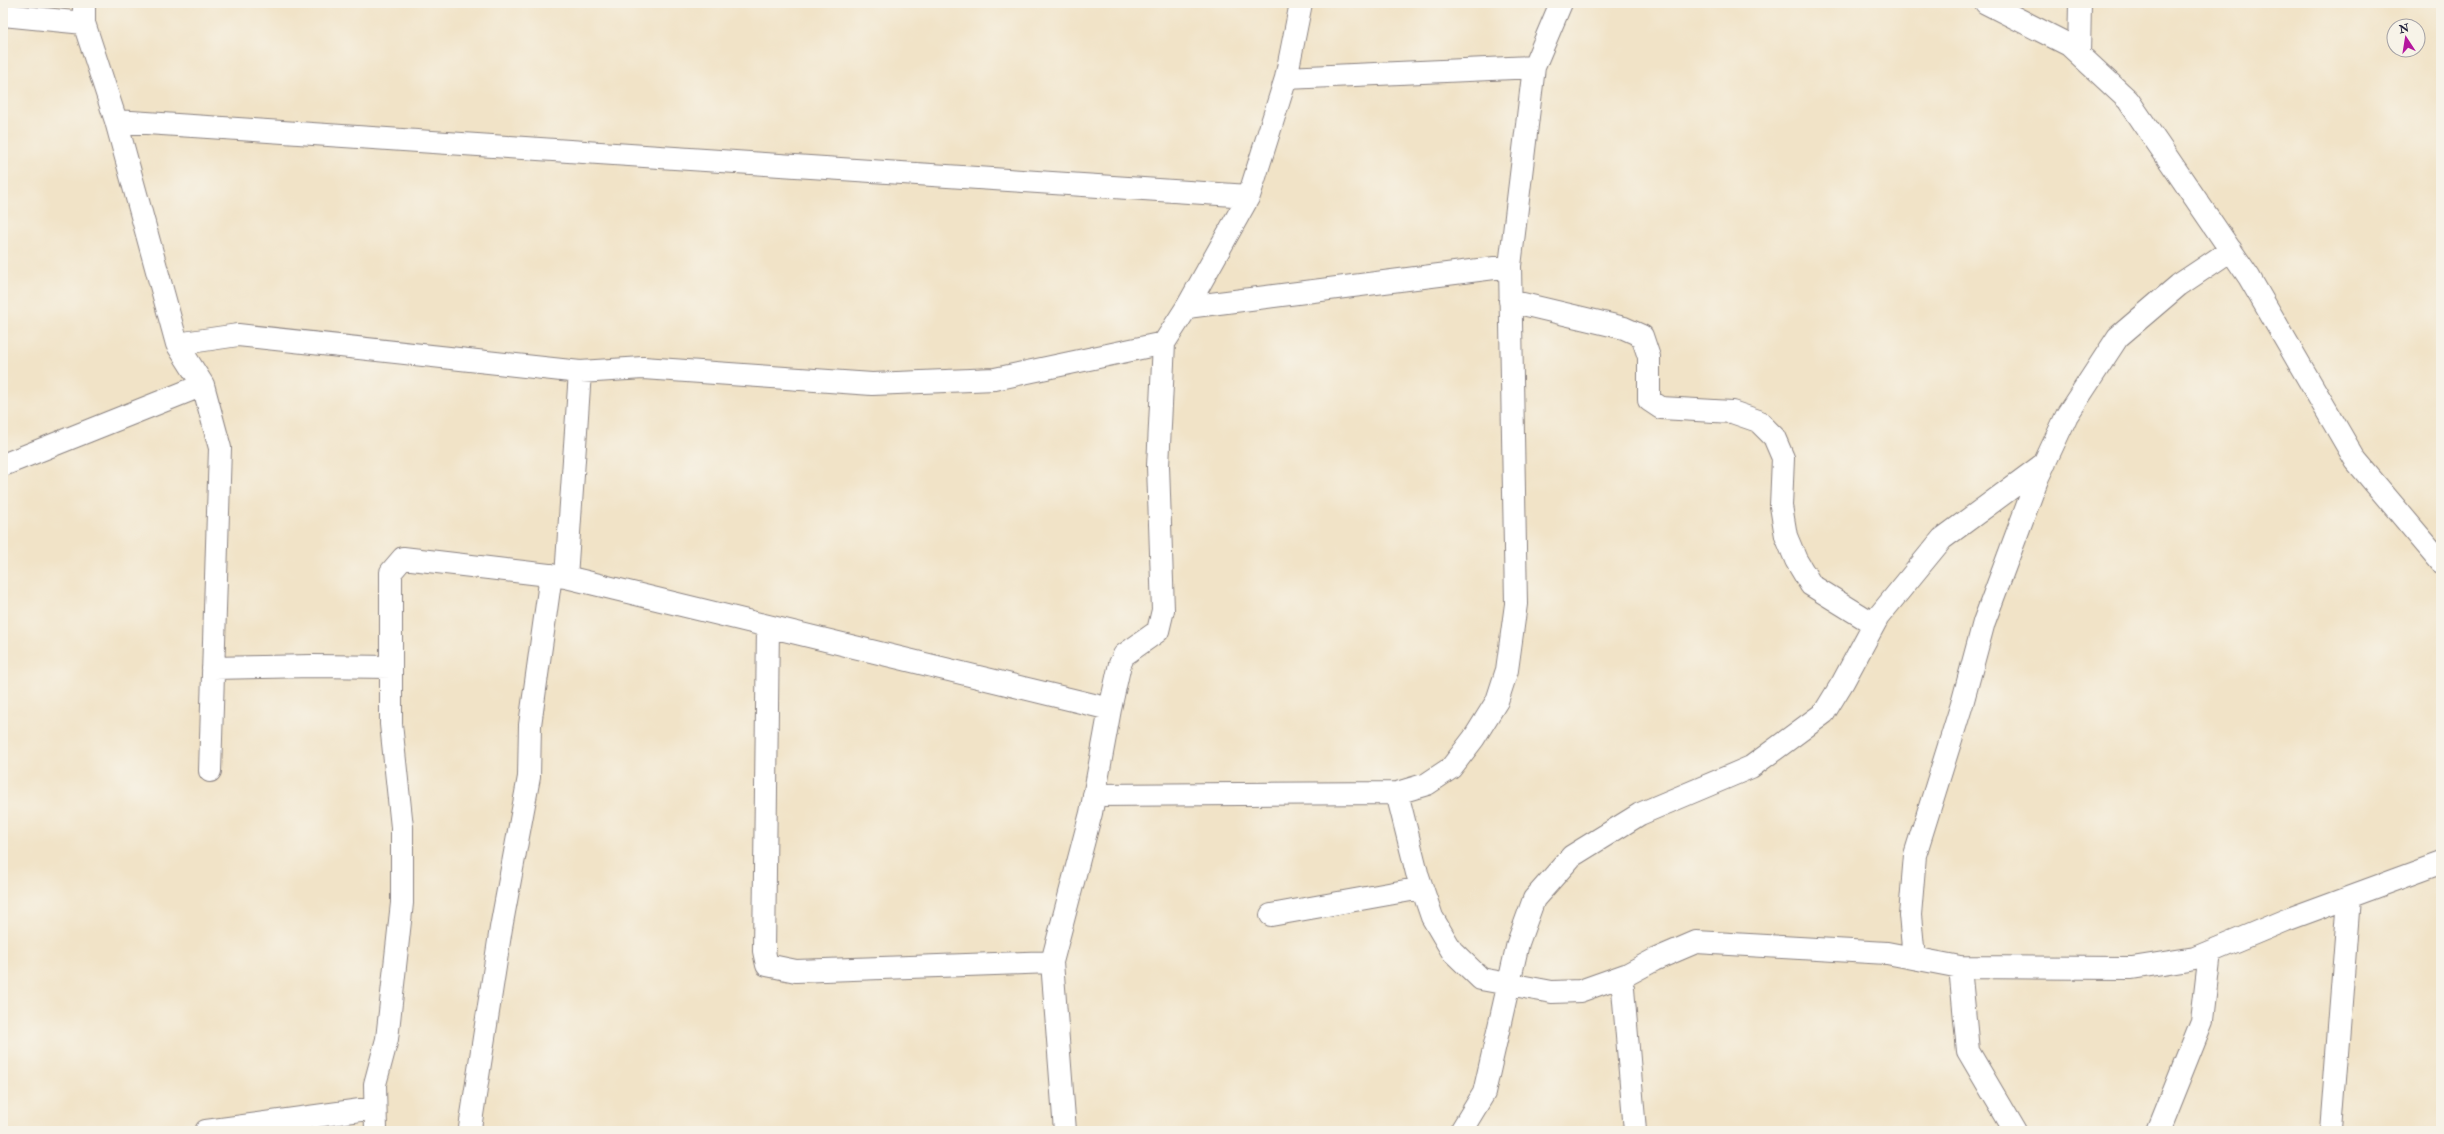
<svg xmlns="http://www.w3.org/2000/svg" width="2444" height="1134" viewBox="0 0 2444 1134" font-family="'IM FELL Double Pica',serif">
  <rect width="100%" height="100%" fill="#f7f3e8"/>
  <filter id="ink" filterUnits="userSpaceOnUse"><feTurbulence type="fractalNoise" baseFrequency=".025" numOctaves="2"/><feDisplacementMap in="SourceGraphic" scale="8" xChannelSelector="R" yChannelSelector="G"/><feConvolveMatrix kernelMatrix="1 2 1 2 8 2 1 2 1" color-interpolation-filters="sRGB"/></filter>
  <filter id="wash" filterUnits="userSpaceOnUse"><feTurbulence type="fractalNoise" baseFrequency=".012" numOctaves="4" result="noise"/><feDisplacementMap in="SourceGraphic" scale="16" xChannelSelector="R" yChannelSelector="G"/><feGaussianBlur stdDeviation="0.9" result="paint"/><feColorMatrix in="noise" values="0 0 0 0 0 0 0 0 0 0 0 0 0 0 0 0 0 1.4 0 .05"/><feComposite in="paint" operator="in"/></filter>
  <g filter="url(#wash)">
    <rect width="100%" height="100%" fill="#f1e3c7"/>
  </g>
  <g filter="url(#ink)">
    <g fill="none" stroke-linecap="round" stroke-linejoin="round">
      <g stroke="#8a8281" stroke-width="24">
        <path id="minor" d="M84,3v20l32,98 61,223 26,41
          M1986,3l83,42 59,55 121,177 107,184 85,101
          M3,15l81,8
          M2079,54l1,-51
          M1286,78l15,-75
          M116,121l1133,75 37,-118 248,-11 27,-64
          M1510,301l114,27 18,8 7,21v43l12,8 71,4 26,9 16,16 9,21 -2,48 5,30 10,24 15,25 63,39
          M1187,307l323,-41 24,-199
          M177,344l61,-9 342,37 63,-4 229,16 123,-5 169,-36 23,-36 62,-111
          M580,372l-14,205 544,132 -19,104 -39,149 13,169
          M3,465l200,-80 17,63 -10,323
          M768,626l-4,325 3,14 29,6 256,-9
          M213,668l100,-2 78,1
          M1110,709l10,-45 4,-9 34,-24 5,-21 -5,-144 6,-123
          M1397,793l20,80 15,44 20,34 29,28 71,13 28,-1 48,-17 26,-14 42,-18 191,11 73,14 172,1 63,-10 91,-38 155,-57
          M1094,795l303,-2 30,-9 24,-16 23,-30 23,-37 10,-31 9,-66 -6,-338
          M1271,915l151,-27
          M1914,958l-4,-43 5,-60 47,-151 22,-82 54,-145 29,-62 51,-78 61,-52 52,-35
          M1960,967l8,84 47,80
          M1623,989l12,142
          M470,1128l31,-200 28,-151 1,-52 21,-150
          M206,1131l169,-23
          M376,1131l-1,-47 12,-45 15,-136v-76l-11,-103v-152l12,-14 163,19
          M1461,1131l23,-38 34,-150 16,-44 38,-43 68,-42 111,-47 73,-54 19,-31 35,-65 64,-78 103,-76
          M2158,1131l44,-110 8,-69
          M2331,1131l18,-233"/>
      </g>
      <use href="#minor" stroke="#fff" stroke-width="22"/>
    </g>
  </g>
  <rect width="2444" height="1134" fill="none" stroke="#f7f3e8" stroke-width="16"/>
  <g transform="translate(2406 38) rotate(348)"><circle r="19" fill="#f7f3e8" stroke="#a29fa3"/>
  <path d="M0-3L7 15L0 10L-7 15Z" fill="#b5179e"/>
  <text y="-6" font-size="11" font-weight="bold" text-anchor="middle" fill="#22223b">N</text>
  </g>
</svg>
